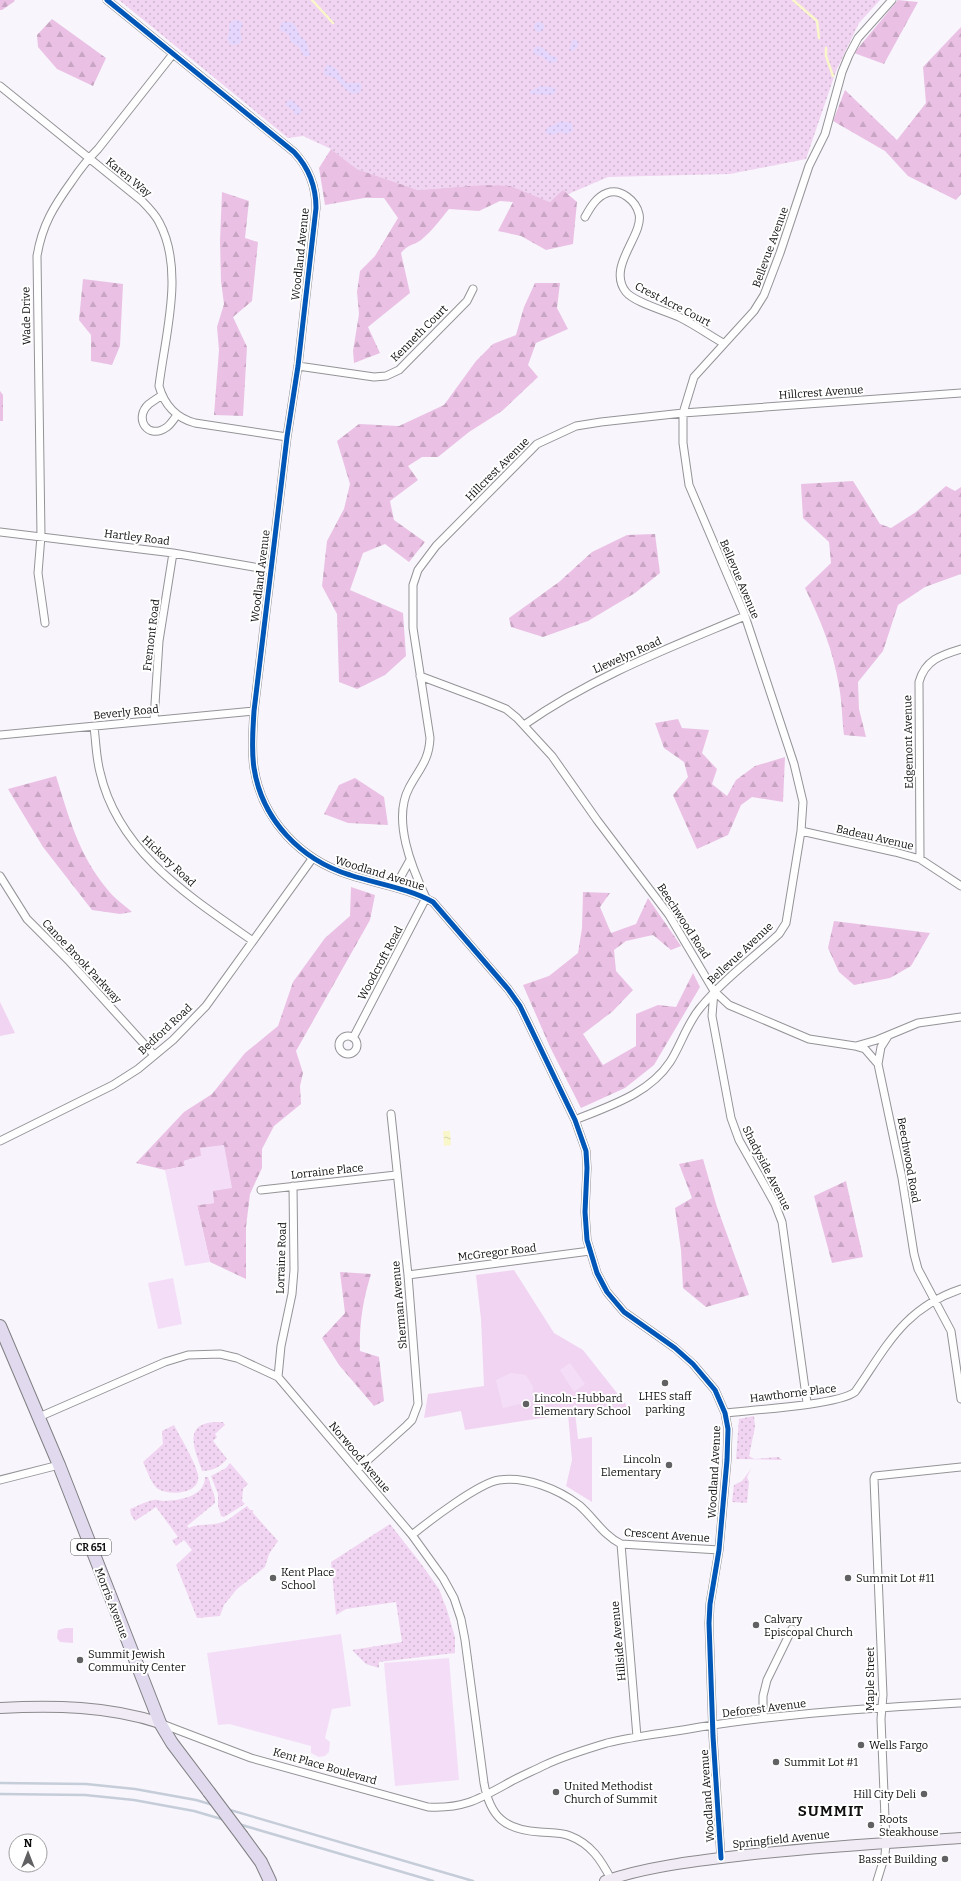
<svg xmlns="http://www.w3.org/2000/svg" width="961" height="1881" viewBox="0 0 961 1881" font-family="Bitter,serif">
  <defs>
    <pattern id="grass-dots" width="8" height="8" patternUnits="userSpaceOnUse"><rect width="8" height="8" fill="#f1d4f1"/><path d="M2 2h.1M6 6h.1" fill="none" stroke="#cdb5cd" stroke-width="1.8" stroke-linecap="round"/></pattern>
    <pattern id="forest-firs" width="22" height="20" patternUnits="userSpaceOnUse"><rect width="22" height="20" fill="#eac1e5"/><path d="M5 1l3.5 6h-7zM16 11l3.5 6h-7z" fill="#c8a5c3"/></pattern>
    <pattern id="sand-dots" width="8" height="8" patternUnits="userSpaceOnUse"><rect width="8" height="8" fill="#e4d6fd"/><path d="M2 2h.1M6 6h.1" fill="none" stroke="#c2b6d8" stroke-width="1.8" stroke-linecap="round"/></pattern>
    <pattern id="water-ripples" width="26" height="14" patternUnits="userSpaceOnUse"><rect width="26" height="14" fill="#f9f6ca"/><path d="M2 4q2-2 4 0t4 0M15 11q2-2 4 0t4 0" fill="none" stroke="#d4d2ac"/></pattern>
  </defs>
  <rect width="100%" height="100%" fill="#f8f5fc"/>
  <path fill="url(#grass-dots)" d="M119,0h761l-21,23 -23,48 -30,88 -76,15 -122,3 -58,25 -19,-7 -49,-10 -64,5 -61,-21 -26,-20 -28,-13 -15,2z
    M754,1416l1,11 -6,29 5,3 25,-2 3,3 -46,-1 3,-40z
    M223,1422l2,3 -10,9 2,3 -4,4 14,18c-7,8 -14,12 -25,12 -4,-13 -18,-40 2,-47 6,-2 13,-2 19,-2z
    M174,1425c5,10 23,40 24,50 3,19 -28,21 -40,14 -7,-5 -11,-19 -15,-27l20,-18 -1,-13z
    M230,1463l18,21 -5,5 -1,12 3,3 -21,13 -3,-1 -3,-10v-12l-7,-18 15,-8z
    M751,1469l-4,8 2,5 -2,21 -15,-1 2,-17 8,-4z
    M205,1477h3l7,21v5l-28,23 2,2c9,-5 23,-2 34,-6 8,-3 16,-11 24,-16l3,4h3v3l25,28 -9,13 -4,13 -28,22 -13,16 -4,11 -23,2 -21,-53 16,-15 -8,-10 -8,6 -4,-6 6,-3 -22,-30 -21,14 -4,-6 -1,-6c8,-3 16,-8 24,-9 3,-1 7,1 10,1 16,-1 41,-4 41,-24z
    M390,1524l32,41 17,24 8,21 8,27v16l-76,9v6l-13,-4 -14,-14 50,-8 -6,-40 -50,7 -10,6 -5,-53z"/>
  <path fill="url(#forest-firs)" d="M0,0h14l1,1 -13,9h-2z
    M898,0l20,2 -34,62 -30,-11z
    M52,19l54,39 -13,28 -36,-17 -19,-22 -1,-12z
    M961,27v167l-5,6 -48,-24 -23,-25 -52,-30 12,-31 52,50 29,-37 -3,-36z
    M331,149l26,20 61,21 64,-5 28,1 40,16 13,-12 14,12 -4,42 -27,6 -25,-14 -23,-5 15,-29 -13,-1 -21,10 -30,-2c-9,11 -17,22 -28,31 -8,6 -11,3 -20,13l9,40 -42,34 12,26 -26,10 -1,-12 6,-37 -2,-22 3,-21 15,-15 23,-38 -14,-20h-20l-39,7 -6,-37z
    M222,192l27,9 -4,37 13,4 -6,59 -19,16 14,30 -4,69 -29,-1 5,-65 -2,-23 7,-23 -3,-23 -1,-40z
    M83,279l40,5 -3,62 -8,19 -21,-4v-26l-12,-15z
    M535,283h25l-3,25 11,21 -32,14 -8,22 10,12 -36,34 -33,21 -31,25h-16l-14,9 10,14 -28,21 4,19 31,22 -16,20 -24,-18 -22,9 -13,37 53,23 3,43 -21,19 -28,14 -18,-7 -2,-68 -15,-28 5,-45 17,-32 6,-25 -13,-43 22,-17 40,2 45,-21 32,-44 17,-17 23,-9 8,-28z
    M0,391l3,4v26h-3z
    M853,481l27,43 11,4 25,-16 30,-26 9,5 6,-4v87l-36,13 -27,18 -15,46 -25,31 1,27 7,28 -22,-2c-2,-16 -2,-33 -5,-49 -6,-36 -18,-65 -34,-98l26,-25 -2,-21 -26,-24 -2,-34z
    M655,534l5,39 -25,20 -47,28 -45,16 -32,-10 -2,-9 50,-36 33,-30 35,-17z
    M678,719l4,9 27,2 -7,23 15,16 -5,15 15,12 9,-16 19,-14 30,-9 -2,45 -31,-5 -11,8 -13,30 -31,14 -24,-54 15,-18 -4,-15 -20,-14 -9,-25z
    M56,776c13,42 23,79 51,113 7,9 17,16 25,23l-12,2 -28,-4 -49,-63 -35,-58z
    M355,778l29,19 4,28 -40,-2 -24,-9 15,-29z
    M351,887l24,8 -5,25 -74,131 7,22 -3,13 1,18 -27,22 -12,23v19l-12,26 -4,33v52l-36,-17 -13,-57 17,-2 -13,-55v8l-17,5 1,5 -20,4 -29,-7 48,-51 28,-18 33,-41 33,-27 15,-44 32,-44 25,-22z
    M583,892l27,1 -10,14 11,26 25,-9 12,-26 33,48 -10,4 -18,-15 -27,6 -12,9 2,21 17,19 -20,21 -30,23 20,31 33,-19v-32l22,-9 18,2 17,-34 7,14 -46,78 -29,23 -44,20 -31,-61 -27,-62 26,-9 29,-23 4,-25z
    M834,921l96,12 -19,33 -21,12 -36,7 -15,-13 -11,-24z
    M703,1159l14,48 32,88 -43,12 -23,-19 -2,-38 -6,-42 17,-10 -13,-34z
    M846,1181l17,76 -31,6 -18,-67z
    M340,1272l31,2c-8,26 -12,50 -11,77l19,6 5,44 -10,5 -35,-41 -17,-27 23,-25z"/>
  <path fill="url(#sand-dots)" d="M236,20l5,1 2,4 -3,6 2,8 -3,5 -8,1 -4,-6 2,-5v-11z
    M534 27a5 5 0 1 1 10 0a5 5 0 1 1-10 0Z
    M282,22h9l4,3 5,11 6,5 4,15h-6l-5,-9 -8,-5 -2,-7 -10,-6z
    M576,39l3,6 -6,6 -4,-1 3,-9z
    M538,46l5,2 7,7 7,2v5l-8,1 -6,-6 -9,-3 -1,-5z
    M327,65c11,0 12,12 20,18h13l2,4 -2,5c-11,6 -16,-6 -24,-13 -3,-3 -8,-2 -12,-4v-5z
    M540,86c5,1 10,0 15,2l1,3 -2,3 -2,1 -22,-1 -1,-2z
    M292,100l10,10 -2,4 -5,1 -2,-5 -7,-4 1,-5z
    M562,121l10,2 1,8 -7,3 -5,-2c-6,1 -10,6 -16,0l2,-4z"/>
  <path fill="#f1d4f1" d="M0,1002l15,31 -15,3z
    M514,1270l40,63 29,17 45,57 -1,6c-15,8 -37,1 -52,-1l3,27 14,-2v65l-26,-16 6,-26 -4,-46 -103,16 -4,-19 -37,7 4,-24 56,-8 -3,-67 -5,-44z
    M66,1628h7v15l-13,-1 -3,-4 1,-8z"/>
  <path fill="#f4def7" d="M224,1145l8,43 -19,3 1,12 -17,2 13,57 -25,4 -20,-96 20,-4 -1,-5 17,-5 -1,-8z
    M173,1278l9,46 -24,5 -10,-46z
    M570,1363l15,21 -11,8 -14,-22z
    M511,1373l15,2 7,12 -1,14 -29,7 -7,-28z
    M341,1634l10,72 -19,3 -7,29 5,4 -1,10 -4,4 -6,1 -8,-4v-7l-82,-22 -11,1 -11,-72z
    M449,1658l10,122 -64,6 -11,-123z"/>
  <path fill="url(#water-ripples)" d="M443,1131h7l1,14 -7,1z"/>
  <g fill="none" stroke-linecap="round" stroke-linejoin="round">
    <path stroke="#f9f6ca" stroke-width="2.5" d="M312,0l21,23
      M793,0l24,21 2,17
      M826,48v8l7,20"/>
    <g stroke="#949396" stroke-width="9">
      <path id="street" d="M107,0l187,152c15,16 22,34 22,56l-18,158 -11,71 -33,274c-1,18 -3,38 0,57 8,52 47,92 96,107 27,9 58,13 83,27l75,87 12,17 55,114 11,31 1,17 -2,44 2,28 10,33 10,19 17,20 51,36 18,16 22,26 10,23 3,16 -1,31 -8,90 -9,54 -1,19 4,113 8,122
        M0,86l142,115c6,6 13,13 17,21 26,48 6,113 0,164 5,18 17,32 36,37l92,14
        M585,217c5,-9 11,-20 22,-24 14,-5 29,8 32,21 5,21 -33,53 -13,78 9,11 41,19 55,26 14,7 28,17 42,25
        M298,366l76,11 12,-1 13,-6 68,-69 6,-12
        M162,395c-4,3 -9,6 -13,9 -16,14 -1,37 18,23 4,-3 7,-8 10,-12
        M0,532l173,21 98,17
        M45,623l-7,-50 3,-37 -4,-280c5,-31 17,-50 35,-75 8,-12 16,-22 26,-32l75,-95
        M420,676l64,24 22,9 11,9 35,38 45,64 72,95 45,76 15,14 80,34 46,7 10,3 13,15 24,114 12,76 4,15 33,62 10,68
        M154,720l5,-79 14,-88
        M524,725c68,-48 145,-77 221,-109
        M94,727c2,15 2,30 6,45 18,80 90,125 153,169
        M0,735l254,-24
        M801,831l94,21 25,7 41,27
        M920,859l-1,-177c6,-22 22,-27 42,-33
        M0,876l27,43 41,41 86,95
        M388,885l12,-7 10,-18
        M714,991l-2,25 19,102 8,22 36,64 7,18 25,181
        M339 1045a9 9 0 1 1 18 0a9 9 0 1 1-18 0Z
        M353,1038l73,-140c-14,-30 -34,-78 -17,-110 10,-19 20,-27 21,-50l-17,-110v-43l5,-15 18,-24 101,-102 39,-18 25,-4 82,-9 278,-20
        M856,1046l21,-6 41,-17 43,-6
        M878,1064l3,-17 7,-11
        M575,1120c34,-14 74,-26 95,-58 11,-17 17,-39 31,-55 22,-27 52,-49 78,-73l7,-11 15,-92 2,-29 -9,-38 -49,-148 -56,-131 -6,-42v-30l11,-36 60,-66 10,-16 16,-42 29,-87 16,-32 17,-62 7,-17 9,-17 34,-38
        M0,1141l113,-56 25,-16 35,-29 33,-34 106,-147
        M261,1190l135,-15
        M408,1275l182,-24
        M278,1377l3,-31 11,-52 2,-24 -1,-84
        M725,1413c26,-3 113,-8 130,-21 32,-46 49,-84 106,-103
        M39,1417l126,-55 23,-7 32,-1 17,4 41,19 134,158 31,43 11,20 7,21 4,21 19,143c6,34 21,47 56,49 10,1 20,0 30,4 21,8 31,24 41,43
        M357,1470l49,-44 6,-6 6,-16 -10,-129 -17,-161
        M0,1480l59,-15
        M412,1535c17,-14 67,-52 87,-55 27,-4 59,9 80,25 15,13 24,30 42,39l98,6
        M621,1544l16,193
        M763,1718v-22l4,-16 25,-51
        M162,1724l89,34 177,49c36,2 51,-8 82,-25 11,-6 23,-11 35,-17 19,-9 42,-16 62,-22 31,-8 62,-10 93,-16 86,-14 174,-19 261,-24
        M877,1881l8,-26 1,-12 -5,-124 2,-24 -9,-216 1,-3 86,-9"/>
    </g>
    <g stroke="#8b898c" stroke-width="12">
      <path id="secondary" d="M0,1708c53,-3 109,-2 160,15
        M605,1881c40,-14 90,-20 132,-25 74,-9 149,-13 224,-18"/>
    </g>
    <g stroke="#818083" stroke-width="14">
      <path id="primary" d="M0,1326l59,139 101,258 12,20 37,49
        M242,1836l19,26 9,19"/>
    </g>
    <use href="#street" stroke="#fefeff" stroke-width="7"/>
    <use href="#secondary" stroke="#f0ebf5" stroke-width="10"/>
    <use href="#primary" stroke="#e1daee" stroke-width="12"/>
    <path stroke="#c5cdd9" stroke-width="2.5" d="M0,1783l86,1 49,5 61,11 277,81
      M0,1794l85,1 49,5 60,11 239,70"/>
    <g stroke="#818083" stroke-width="14" stroke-linecap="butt">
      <path id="primary-bridge" d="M209,1792l33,44"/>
    </g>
    <use href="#primary-bridge" stroke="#e1daee" stroke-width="12"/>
    <g stroke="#fff" stroke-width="8">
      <path id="cycleway" d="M107,0l187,152c15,16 22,34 22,56l-18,158 -11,71 -33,274c-1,18 -3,38 0,57 8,52 47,92 96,107 27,9 58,13 83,27l75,87 12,17 55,114 11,31 1,17 -2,44 2,28 10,33 10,19 17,20 51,36 18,16 22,26 10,23 3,16 -1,31 -8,90 -9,54 -1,19 4,113 8,122"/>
    </g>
    <use href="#cycleway" stroke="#0057b8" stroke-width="5"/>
  </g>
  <g fill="#616062" stroke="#fff" stroke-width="1.5">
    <circle cx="665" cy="1383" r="4"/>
    <circle cx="526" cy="1404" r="4"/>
    <circle cx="669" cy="1465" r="4"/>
    <circle cx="273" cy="1578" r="4"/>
    <circle cx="848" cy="1578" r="4"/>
    <circle cx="756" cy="1625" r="4"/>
    <circle cx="80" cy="1660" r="4"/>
    <circle cx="861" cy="1745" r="4"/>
    <circle cx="776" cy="1762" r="4"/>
    <circle cx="556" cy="1792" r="4"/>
    <circle cx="924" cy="1794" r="4"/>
    <circle cx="871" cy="1825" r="4"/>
    <circle cx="945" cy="1859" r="4"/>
  </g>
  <g text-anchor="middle" stroke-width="4" stroke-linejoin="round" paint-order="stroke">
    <rect fill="#fff" stroke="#575757" stroke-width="1" x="71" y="1539" width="40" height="16" rx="3"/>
    <g font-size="10" font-weight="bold" fill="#0f0f0f">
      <text x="91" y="1551">CR 651</text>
    </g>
    <g font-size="11" fill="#0f0f0f" stroke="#fff">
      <text transform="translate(129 177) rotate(39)" y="4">Karen Way</text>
      <text transform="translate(770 247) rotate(-70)" y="4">Bellevue Avenue</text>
      <text transform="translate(300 254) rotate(-84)" y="4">Woodland Avenue</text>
      <text transform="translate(673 304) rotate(27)" y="4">Crest Acre Court</text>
      <text transform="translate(26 316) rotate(-91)" y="4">Wade Drive</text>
      <text transform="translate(419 333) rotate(-45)" y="4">Kenneth Court</text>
      <text transform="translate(821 392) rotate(-4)" y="4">Hillcrest Avenue</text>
      <text transform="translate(497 469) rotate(-45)" y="4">Hillcrest Avenue</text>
      <text transform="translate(137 537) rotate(7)" y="4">Hartley Road</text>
      <text transform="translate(260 576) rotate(-83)" y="4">Woodland Avenue</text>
      <text transform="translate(740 579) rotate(67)" y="4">Bellevue Avenue</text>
      <text transform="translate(151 635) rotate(-83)" y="4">Fremont Road</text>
      <text transform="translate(627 655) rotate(-24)" y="4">Llewelyn Road</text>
      <text transform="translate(126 712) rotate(-6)" y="4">Beverly Road</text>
      <text transform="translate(908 742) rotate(-91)" y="4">Edgemont Avenue</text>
      <text transform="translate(875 837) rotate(13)" y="4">Badeau Avenue</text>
      <text transform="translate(169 861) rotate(43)" y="4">Hickory Road</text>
      <text transform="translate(380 873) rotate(17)" y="4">Woodland Avenue</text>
      <text transform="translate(684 921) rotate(57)" y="4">Beechwood Road</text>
      <text transform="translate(740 953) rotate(-43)" y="4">Bellevue Avenue</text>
      <text transform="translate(82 961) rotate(47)" y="4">Canoe Brook Parkway</text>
      <text transform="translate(380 963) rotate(-62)" y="4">Woodcroft Road</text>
      <text transform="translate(165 1029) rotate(-43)" y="4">Bedford Road</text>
      <text transform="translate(909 1160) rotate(80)" y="4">Beechwood Road</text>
      <text transform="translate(767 1168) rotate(63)" y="4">Shadyside Avenue</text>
      <text transform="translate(327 1171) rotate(-6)" y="4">Lorraine Place</text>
      <text transform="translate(497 1252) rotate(-7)" y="4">McGregor Road</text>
      <text transform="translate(281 1258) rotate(-88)" y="4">Lorraine Road</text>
      <text transform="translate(399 1305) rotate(-95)" y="4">Sherman Avenue</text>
      <text transform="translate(793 1393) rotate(-7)" y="4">Hawthorne Place</text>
      <text transform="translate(360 1457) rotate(50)" y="4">Norwood Avenue</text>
      <text transform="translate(714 1472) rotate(-87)" y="4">Woodland Avenue</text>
      <text transform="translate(667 1535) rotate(4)" y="4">Crescent Avenue</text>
      <text transform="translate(112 1603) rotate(69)" y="4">Morris Avenue</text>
      <text transform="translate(618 1641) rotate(-95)" y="4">Hillside Avenue</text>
      <text transform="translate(870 1679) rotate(-90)" y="4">Maple Street</text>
      <text transform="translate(764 1708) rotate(-7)" y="4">Deforest Avenue</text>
      <text transform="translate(325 1766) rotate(16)" y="4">Kent Place Boulevard</text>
      <text transform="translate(707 1796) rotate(-94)" y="4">Woodland Avenue</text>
      <text transform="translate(781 1839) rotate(-6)" y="4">Springfield Avenue</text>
    </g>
    <g font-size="11" fill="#0f0f0f" stroke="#fff" text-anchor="start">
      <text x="665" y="1400" text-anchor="middle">LHES staff<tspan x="665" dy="13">parking</tspan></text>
      <text x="534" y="1402">Lincoln-Hubbard<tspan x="534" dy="13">Elementary School</tspan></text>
      <text x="661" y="1463" text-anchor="end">Lincoln<tspan x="661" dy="13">Elementary</tspan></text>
      <text x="281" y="1576">Kent Place<tspan x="281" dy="13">School</tspan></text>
      <text x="856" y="1582">Summit Lot #11</text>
      <text x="764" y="1623">Calvary<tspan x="764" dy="13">Episcopal Church</tspan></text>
      <text x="88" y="1658">Summit Jewish<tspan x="88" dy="13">Community Center</tspan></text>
      <text x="869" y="1749">Wells Fargo</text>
      <text x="784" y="1766">Summit Lot #1</text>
      <text x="564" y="1790">United Methodist<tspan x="564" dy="13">Church of Summit</tspan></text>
      <text x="916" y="1798" text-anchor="end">Hill City Deli</text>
      <text x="879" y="1823">Roots<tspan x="879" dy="13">Steakhouse</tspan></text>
      <text x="937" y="1863" text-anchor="end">Basset Building</text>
    </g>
    <g font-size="15" font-weight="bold" letter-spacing="1" fill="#0f0f0f" stroke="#fff">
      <text x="831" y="1816">SUMMIT</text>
    </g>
  </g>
  <g transform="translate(28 1853)"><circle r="19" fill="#ffffff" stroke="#9f9f9f"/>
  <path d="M0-3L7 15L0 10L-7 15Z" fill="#616062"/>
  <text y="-6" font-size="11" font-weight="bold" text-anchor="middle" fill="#0f0f0f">N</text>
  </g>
</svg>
